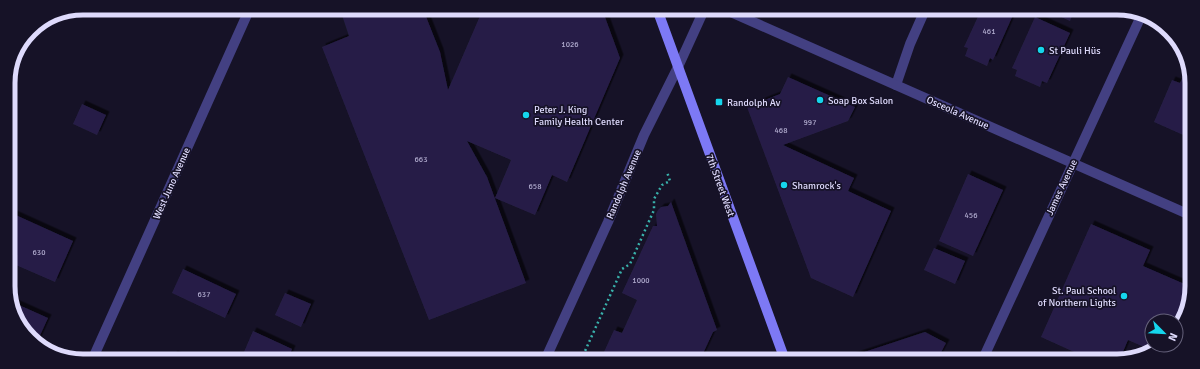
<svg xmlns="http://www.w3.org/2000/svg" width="1200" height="369" viewBox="0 0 1200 369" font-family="Signika,sans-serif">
  <defs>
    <filter id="shadow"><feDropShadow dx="3.5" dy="-3.5" stdDeviation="0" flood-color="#0009"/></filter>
  </defs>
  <rect width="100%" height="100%" fill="#161227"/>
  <path fill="#271f46" filter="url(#shadow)" d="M340,9h83l17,43 8,38 35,-81h119l18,49 -53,124 -15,-7 -17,40 -40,-17 16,-38 -44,-19 20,36 39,106 -97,37 -107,-273 27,-11z
    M981,10h22l10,5 -20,45 -3,-2 -3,8 -22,-10 3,-8 -4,-1z
    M1046,10h28l-4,11z
    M1035,17l35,16 -23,50 -5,-2 -2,6 -25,-11 2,-6 -5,-2z
    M1188,66l3,2 -1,70 -36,-16 18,-42 8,3z
    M788,77l67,30 -7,14 -65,24 71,33 -6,13 43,20 -38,86 -42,-19 -64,-171 33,-13z
    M82,104l24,11 -9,20 -24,-11z
    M968,174l35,16 -30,66 -34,-15z
    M671,202l46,128 -4,2 -13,28h-92l3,-6 -7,-2 10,-22 8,3 15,-33 -15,-7 31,-67h4l-1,-12 2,-4 3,-3 7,-1z
    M9,212l64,29 -18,41 -46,-20z
    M1091,224l59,26 -7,16 46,20v20l-13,20v-5h-24v24h11l-12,5 -23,-10 -9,21h-25l-53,-24z
    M934,248l31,13 -10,23 -31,-14z
    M183,269l53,25 -11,24 -53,-25z
    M285,293l26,11 -10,23 -26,-12z
    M10,301l38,17 -11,24 -10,-6z
    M253,331l39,18 -4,10h-47z
    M925,332l21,11 -9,17h-97z
    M174,354l10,5h-12z"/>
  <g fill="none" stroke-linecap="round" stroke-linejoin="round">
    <path stroke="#39b1ab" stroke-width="2.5" stroke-dasharray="2 3" stroke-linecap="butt" d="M581,360l41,-91 8,-5 24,-54v-11l8,-14 8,-4 -3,-9"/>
    <path stroke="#434082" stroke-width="10" d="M896,85l14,-41 15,-34"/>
    <path stroke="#434082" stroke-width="10" d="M726,10l464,205
      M93,358l157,-350
      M982,361l160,-347"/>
    <path stroke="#434082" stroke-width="10" d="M545,360l63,-138 36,-87 34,-68 26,-57"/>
    <path stroke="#7d79f5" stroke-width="10" d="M657,9l128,351"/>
  </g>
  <g fill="#15d6ed" stroke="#161227" stroke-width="1.5">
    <circle cx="1041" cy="50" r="4"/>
    <circle cx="820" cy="100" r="4"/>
    <rect x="715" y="98" width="8" height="8" rx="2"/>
    <circle cx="526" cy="115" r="4"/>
    <circle cx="784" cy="185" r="4"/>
    <circle cx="1124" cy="296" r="4"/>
  </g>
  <g text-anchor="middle" stroke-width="3.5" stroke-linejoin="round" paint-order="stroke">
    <g font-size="8" fill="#b0abce">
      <text x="989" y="34">461</text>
      <text x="570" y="47">1026</text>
      <text x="810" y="125">997</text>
      <text x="781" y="133">468</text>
      <text x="421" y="162">663</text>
      <text x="535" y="189">658</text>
      <text x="971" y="218">456</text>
      <text x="39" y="255">630</text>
      <text x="641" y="283">1000</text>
      <text x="204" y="297">637</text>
    </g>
    <g font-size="10" fill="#dedafc" stroke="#161227" text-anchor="start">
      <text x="1049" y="54">St Pauli Hüs</text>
      <text x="828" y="104">Soap Box Salon</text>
      <text x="727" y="106">Randolph Av</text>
      <text x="534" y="113">Peter J. King<tspan x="534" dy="12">Family Health Center</tspan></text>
      <text x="792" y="189">Shamrock's</text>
      <text x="1116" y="294" text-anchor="end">St. Paul School<tspan x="1116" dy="12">of Northern Lights</tspan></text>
    </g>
    <g font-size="10" fill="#dedafc" stroke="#161227">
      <text transform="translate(958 112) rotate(24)" y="4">Osceola Avenue</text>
      <text transform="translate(171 183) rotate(-66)" y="4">West Juno Avenue</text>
      <text transform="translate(623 184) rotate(-67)" y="4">Randolph Avenue</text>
      <text transform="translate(721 185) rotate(70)" y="4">7th Street West</text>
      <text transform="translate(1061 187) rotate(-65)" y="4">James Avenue</text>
    </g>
  </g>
  <path d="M0 0H1200V369H0ZM83 15H1117A68 68 0 0 1 1185 83V286A68 68 0 0 1 1117 354H83A68 68 0 0 1 15 286V83A68 68 0 0 1 83 15Z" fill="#161227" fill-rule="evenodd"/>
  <path fill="none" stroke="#dedafc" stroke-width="5" d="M83 15H1117A68 68 0 0 1 1185 83V286A68 68 0 0 1 1117 354H83A68 68 0 0 1 15 286V83A68 68 0 0 1 83 15Z"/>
  <g transform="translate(1164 333) rotate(114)"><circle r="19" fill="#161227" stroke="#66627c"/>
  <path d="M0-3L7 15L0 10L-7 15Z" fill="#15d6ed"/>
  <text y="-6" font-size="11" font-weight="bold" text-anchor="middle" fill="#dedafc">N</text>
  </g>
</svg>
